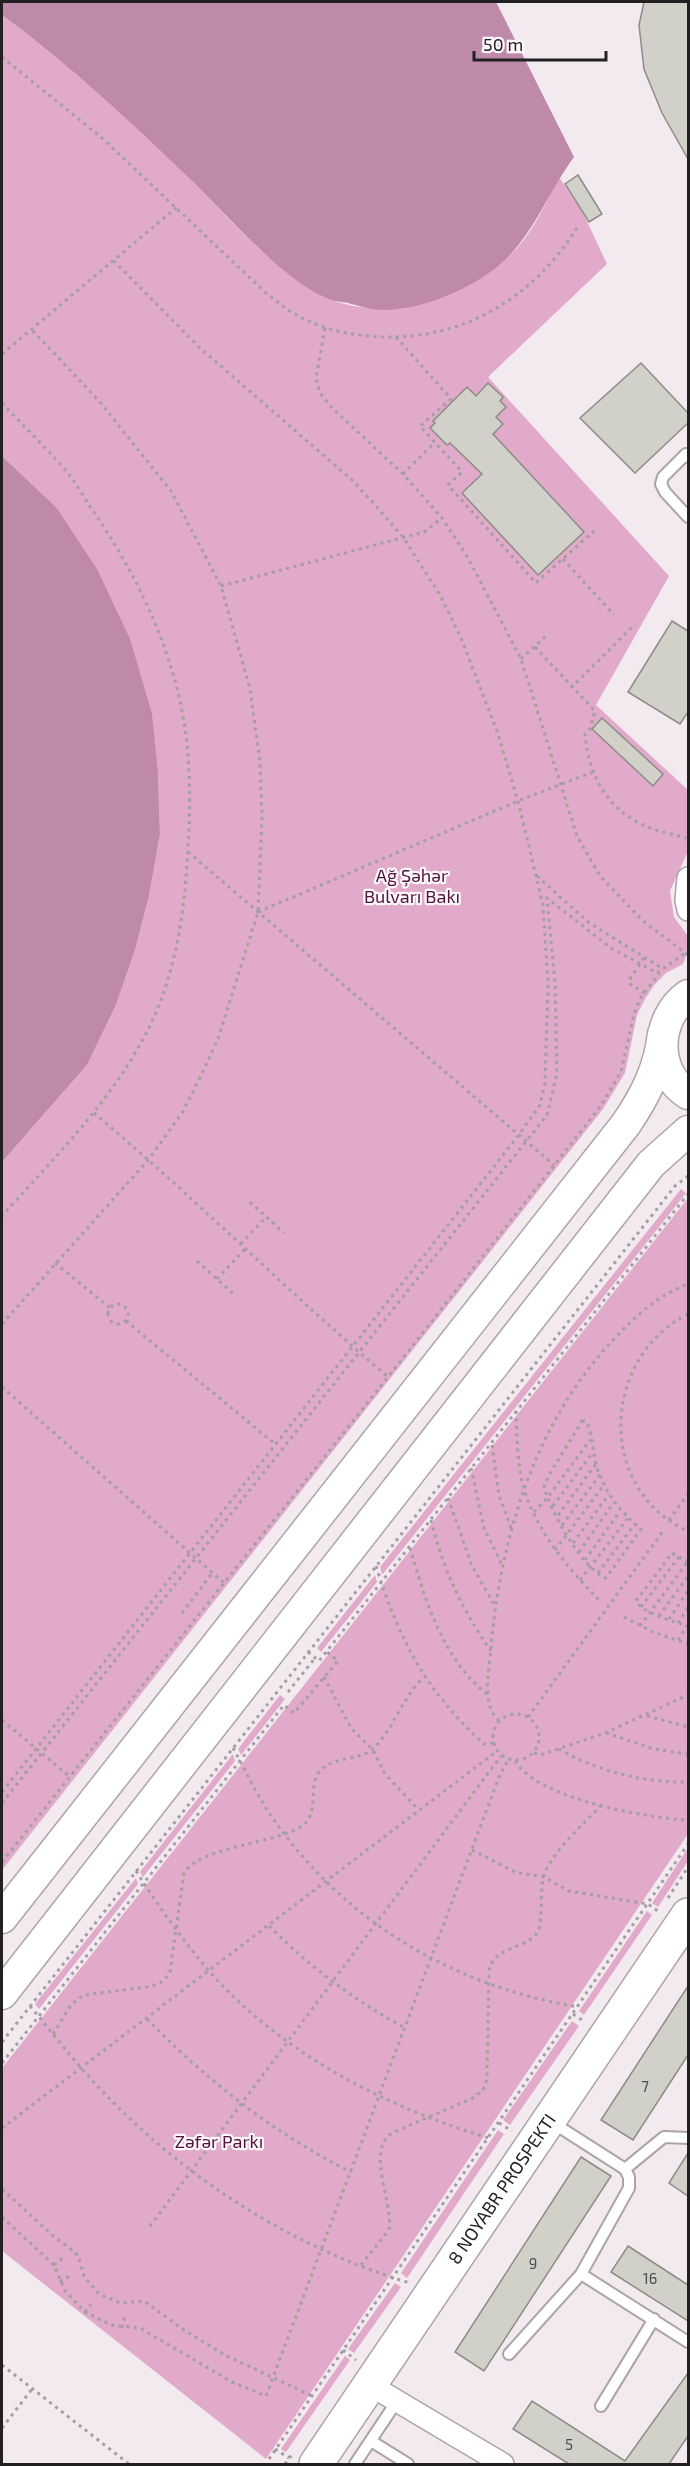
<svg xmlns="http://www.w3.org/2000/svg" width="690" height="2466" viewBox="0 0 690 2466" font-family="'Exo 2',sans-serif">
  <rect width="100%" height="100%" fill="#f3eaef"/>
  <path fill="#e1a9ca" d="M2,15c67,49 128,106 188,164 37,37 73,79 117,107 6,4 13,10 19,12 61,25 134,1 182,-41 23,-20 37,-52 51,-80l25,38 23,49 -119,113 181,199 -73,129 92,85v61l-18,40 4,26 14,19v15l-5,13 -17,9 -11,11 -10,15 -8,16 -12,58 -22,36 -601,761v-708l85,-97 29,-60 19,-55 14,-54 11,-62 -2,-60 -102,-267 -54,-51z
    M681,1189l5,4 -304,382 -2,-8z
    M688,1198v636l-422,625 -264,-208v-183z
    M375,1575l2,7 -56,70 -4,-4z
    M280,1695l5,4 -44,56 -3,-6z
    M233,1754l2,7 -92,116 -3,-5z
    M688,1848v13l-30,46 -6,-4z
    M136,1878l2,6 -99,125 -4,-5z
    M647,1911l5,4 -68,100 -5,-4z
    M572,2021l7,5 -69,99 -7,-5z
    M498,2130l6,4 -97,144 -6,-5z
    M395,2283l6,4 -47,66 -6,-4z
    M345,2356l5,4 -64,92 -5,-3z"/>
  <path fill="#bf8aa9" d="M2,2h494l78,155c-23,31 -37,69 -64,98 -28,30 -85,55 -127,55 -11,0 -24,-4 -35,-7 -7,-1 -16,-2 -22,-5 -44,-19 -98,-82 -133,-116 -61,-59 -123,-117 -191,-167z
    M2,456l54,51 41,62 33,70 22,75 6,60 2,60 -11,62 -14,54 -19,55 -29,60 -85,97z"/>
  <path fill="#d1d1c9" stroke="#8b8c84" stroke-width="1.5" d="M644,2h44v157l-26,-46 -18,-44 -5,-44z
    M578,175l24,39 -13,8 -24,-38z
    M641,363l47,50v10l-53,50 -55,-55z
    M488,383l15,14 -3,4 6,6 -10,10 7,7 -10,10 91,98 -46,43 -76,-82 20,-19 -32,-31 -3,2 -17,-17 5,-5 -2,-2 34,-34 9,9z
    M672,621l16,10v81l-8,12 -52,-32z
    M602,718l61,56 -10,12 -61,-57z
    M688,1986v69l-55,85 -32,-20z
    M688,2153v43l-19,-13z
    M581,2157l30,19 -127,195 -29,-19z
    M628,2246l60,39v36l-77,-49z
    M688,2373v63l-19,28h-100l-56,-35 19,-28 93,60z"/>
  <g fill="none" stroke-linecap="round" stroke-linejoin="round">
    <g stroke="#aca4a8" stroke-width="14">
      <path id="lane" d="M688,457l-2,-3 -23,23 -2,7 4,8 23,25
        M625,2169l39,-32 24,1
        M581,2274l107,68
        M509,2354l72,-80 48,-86v-11l-4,-8 -72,-46
        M601,2406l53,-87
        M371,2441l37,23
        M355,2464l42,-63"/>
    </g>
    <g stroke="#aca4a8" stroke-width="24">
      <path id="street" d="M688,878l-2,22 2,10
        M370,2385l133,79"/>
    </g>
    <g stroke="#aca4a8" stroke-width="33">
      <path id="secondary" d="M688,995c-33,23 -35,77 0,99
        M2,1918l624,-794c19,-28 33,-55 37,-90
        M2,1994l649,-830 37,-33"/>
    </g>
    <g stroke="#aca4a8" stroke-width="36">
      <g id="highway">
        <path id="s1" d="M316,2464l372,-549"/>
      </g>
    </g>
    <path stroke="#a49da1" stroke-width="3" stroke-dasharray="3 4.5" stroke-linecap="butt" d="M2,57l100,81 165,156c9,6 17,14 26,19 28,17 60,23 92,24 85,1 150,-42 194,-112
      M325,328l-9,50 4,15 12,15 71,66 39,44 25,38 54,103 56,177 23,40 43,45 45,34
      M396,337l55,62 -31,27 42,46 -14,13 88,98 58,-52
      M2,354l175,-147
      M2,403c21,23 44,44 64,68 9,10 16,23 23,34 49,70 89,153 98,239 4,40 3,80 0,120 -4,61 -14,120 -44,175 -36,67 -91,121 -141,177
      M403,474l32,-32
      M563,559l51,56
      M221,586l203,-54 18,-14
      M535,647l60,64 -5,18 -5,5c3,40 23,77 61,92 13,6 27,8 40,12
      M521,659l27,-25
      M571,688l64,-64
      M188,852l366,313
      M537,876l51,46 75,47
      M258,912l260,-111 75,-29
      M644,958l-15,22 1,4 14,9
      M94,1113c101,85 194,179 294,264
      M250,1202l34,31
      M241,1244l25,-27
      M197,1261l39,35
      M55,1263l55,45
      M217,1279l29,-31
      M108 1314a10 10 0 1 1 20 0a10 10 0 1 1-20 0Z
      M688,1314c-87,44 -92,176 0,217
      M126,1321l149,123
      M2,1324l147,-165 33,-46 19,-37 17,-37 40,-127 4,-96 -2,-54 -10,-73 -29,-103 -50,-95 -71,-89 -69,-73
      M2,1387l222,196
      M516,1411c1,26 1,53 8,78 13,43 45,80 75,111
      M582,1421h3c7,5 8,33 11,44 9,27 23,46 45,64l-35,49c-24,-9 -56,-68 -62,-91l5,-12z
      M492,1445l7,50 12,33
      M471,1468l13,60 17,35
      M448,1498l24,68 23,40
      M553,1506l40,-54
      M534,1512l14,-15 42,-57
      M558,1515l38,-51
      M431,1520c13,51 30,88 60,131
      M669,1520l19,-26
      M562,1525l38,-50
      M573,1543l36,-49
      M410,1548c15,52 33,112 78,147
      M555,1550l49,-65
      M579,1552l35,-50
      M585,1560l35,-49
      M688,1562l-16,-9 -36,48c6,12 39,21 52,25
      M376,1566c23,74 50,125 108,178l9,-1
      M598,1573l37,-49
      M580,1580l48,-62
      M641,1607l38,-50
      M182,1613l31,-41
      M659,1616l29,-40
      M624,1617l29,15 35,12
      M669,1619l19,-28
      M678,1623l10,-15
      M640,1626l48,-65
      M678,1640l9,-14
      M308,1652l11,9 369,-467
      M324,1677l27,51 22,22 12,24 34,36
      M288,1692l27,-34
      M493 1737a23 23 0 1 1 46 0a23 23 0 1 1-46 0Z
      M647,1716l41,11
      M528,1717l135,-186
      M2,1720l67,56
      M499,1721c-18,-17 -10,-50 -8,-73 10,-114 45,-228 125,-311 21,-23 43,-42 72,-53
      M606,1733l48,16 34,5
      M233,1748c11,20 21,41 33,60 72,110 183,177 312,199
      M559,1749c37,22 86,34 129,33
      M534,1753l6,2 65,-22 83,-38
      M515,1761c23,38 131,57 173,59
      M2,1792l516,-656 22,-31 5,-22 3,-99 -5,-79 -25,-104 -20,-67 -37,-96 -21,-43 -37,-58 -27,-31 -24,-26 -152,-132 -86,-87
      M2,1803l545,-688 10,-42 -2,-91 -8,-84 64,50 46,25 31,-22
      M472,1850l43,22 29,5 25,14 79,13 11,8
      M2,1862l386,-485 212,-270 21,-35 13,-58 7,-17 18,-23
      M136,1871c22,35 46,68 73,100 72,82 176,136 280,167
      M668,1898l20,-31
      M269,1926c41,41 85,74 136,102
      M30,2006c25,30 49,62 77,90 82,85 189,153 303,187
      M573,2014l12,8
      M147,2019c61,62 126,114 204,153
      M53,2034l18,-29 12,-10 64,-8c11,-2 17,-5 23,-15l14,-99c17,-27 91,-29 118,-47 17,-12 7,-36 15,-51 11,-20 43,-13 57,-27 20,-20 29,-52 50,-71
      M2,2042l673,-856 13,-10
      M2,2063l282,-358 10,8 44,-52 -11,-9
      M499,2123l13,8
      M2,2128l495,-377
      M2,2189l49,45 27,21 6,21 15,18 21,9 24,-2 40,29 41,25 87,41
      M2,2217l52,48 11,26 20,21 26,13 29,3 92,54 34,14 233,-619 9,-17
      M150,2226l351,-470
      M54,2265l10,-8
      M361,2265l28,-35c5,-26 -24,-80 3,-97l81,-35 10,-8 4,-11 2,-107c3,-26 34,-21 48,-39 6,-8 3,-40 6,-54 6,-25 40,-54 57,-73
      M60,2282l11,-7
      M85,2312l6,-8
      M122,2328l3,-12
      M343,2350l13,10
      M2,2365l127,99
      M2,2428l30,-39
      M275,2449l14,9
      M269,2459l419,-615
      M285,2464l8,-11"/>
    <use href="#lane" stroke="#fff" stroke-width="10"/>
    <use href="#street" stroke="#fff" stroke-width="21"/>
    <use href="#secondary" stroke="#fff" stroke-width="30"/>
    <use href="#highway" stroke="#fff" stroke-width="33"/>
  </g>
  <g text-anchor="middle" stroke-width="4.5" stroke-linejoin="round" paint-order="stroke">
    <g font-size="15" fill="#4e4c4b">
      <text x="645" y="2092">7</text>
      <text x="533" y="2269">9</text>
      <text x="650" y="2284">16</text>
      <text x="569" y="2450">5</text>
    </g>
    <g font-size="18" fill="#52123e" stroke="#fff8fc">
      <text x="412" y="882">Ağ Şəhər<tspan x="412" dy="21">Bulvarı Bakı</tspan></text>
      <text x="219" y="2148">Zəfər Parkı</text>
    </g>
    <g font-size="18" fill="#232021" stroke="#fff8fc">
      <text dy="6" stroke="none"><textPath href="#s1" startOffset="332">8 NOYABR PROSPEKTI</textPath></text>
    </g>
  </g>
  <rect width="690" height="2466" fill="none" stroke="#232021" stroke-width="6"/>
  <path d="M474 51v9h132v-9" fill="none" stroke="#232021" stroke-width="3"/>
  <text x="483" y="51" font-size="18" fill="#232021" stroke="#fff8fc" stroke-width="4.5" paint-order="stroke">50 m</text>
</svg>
